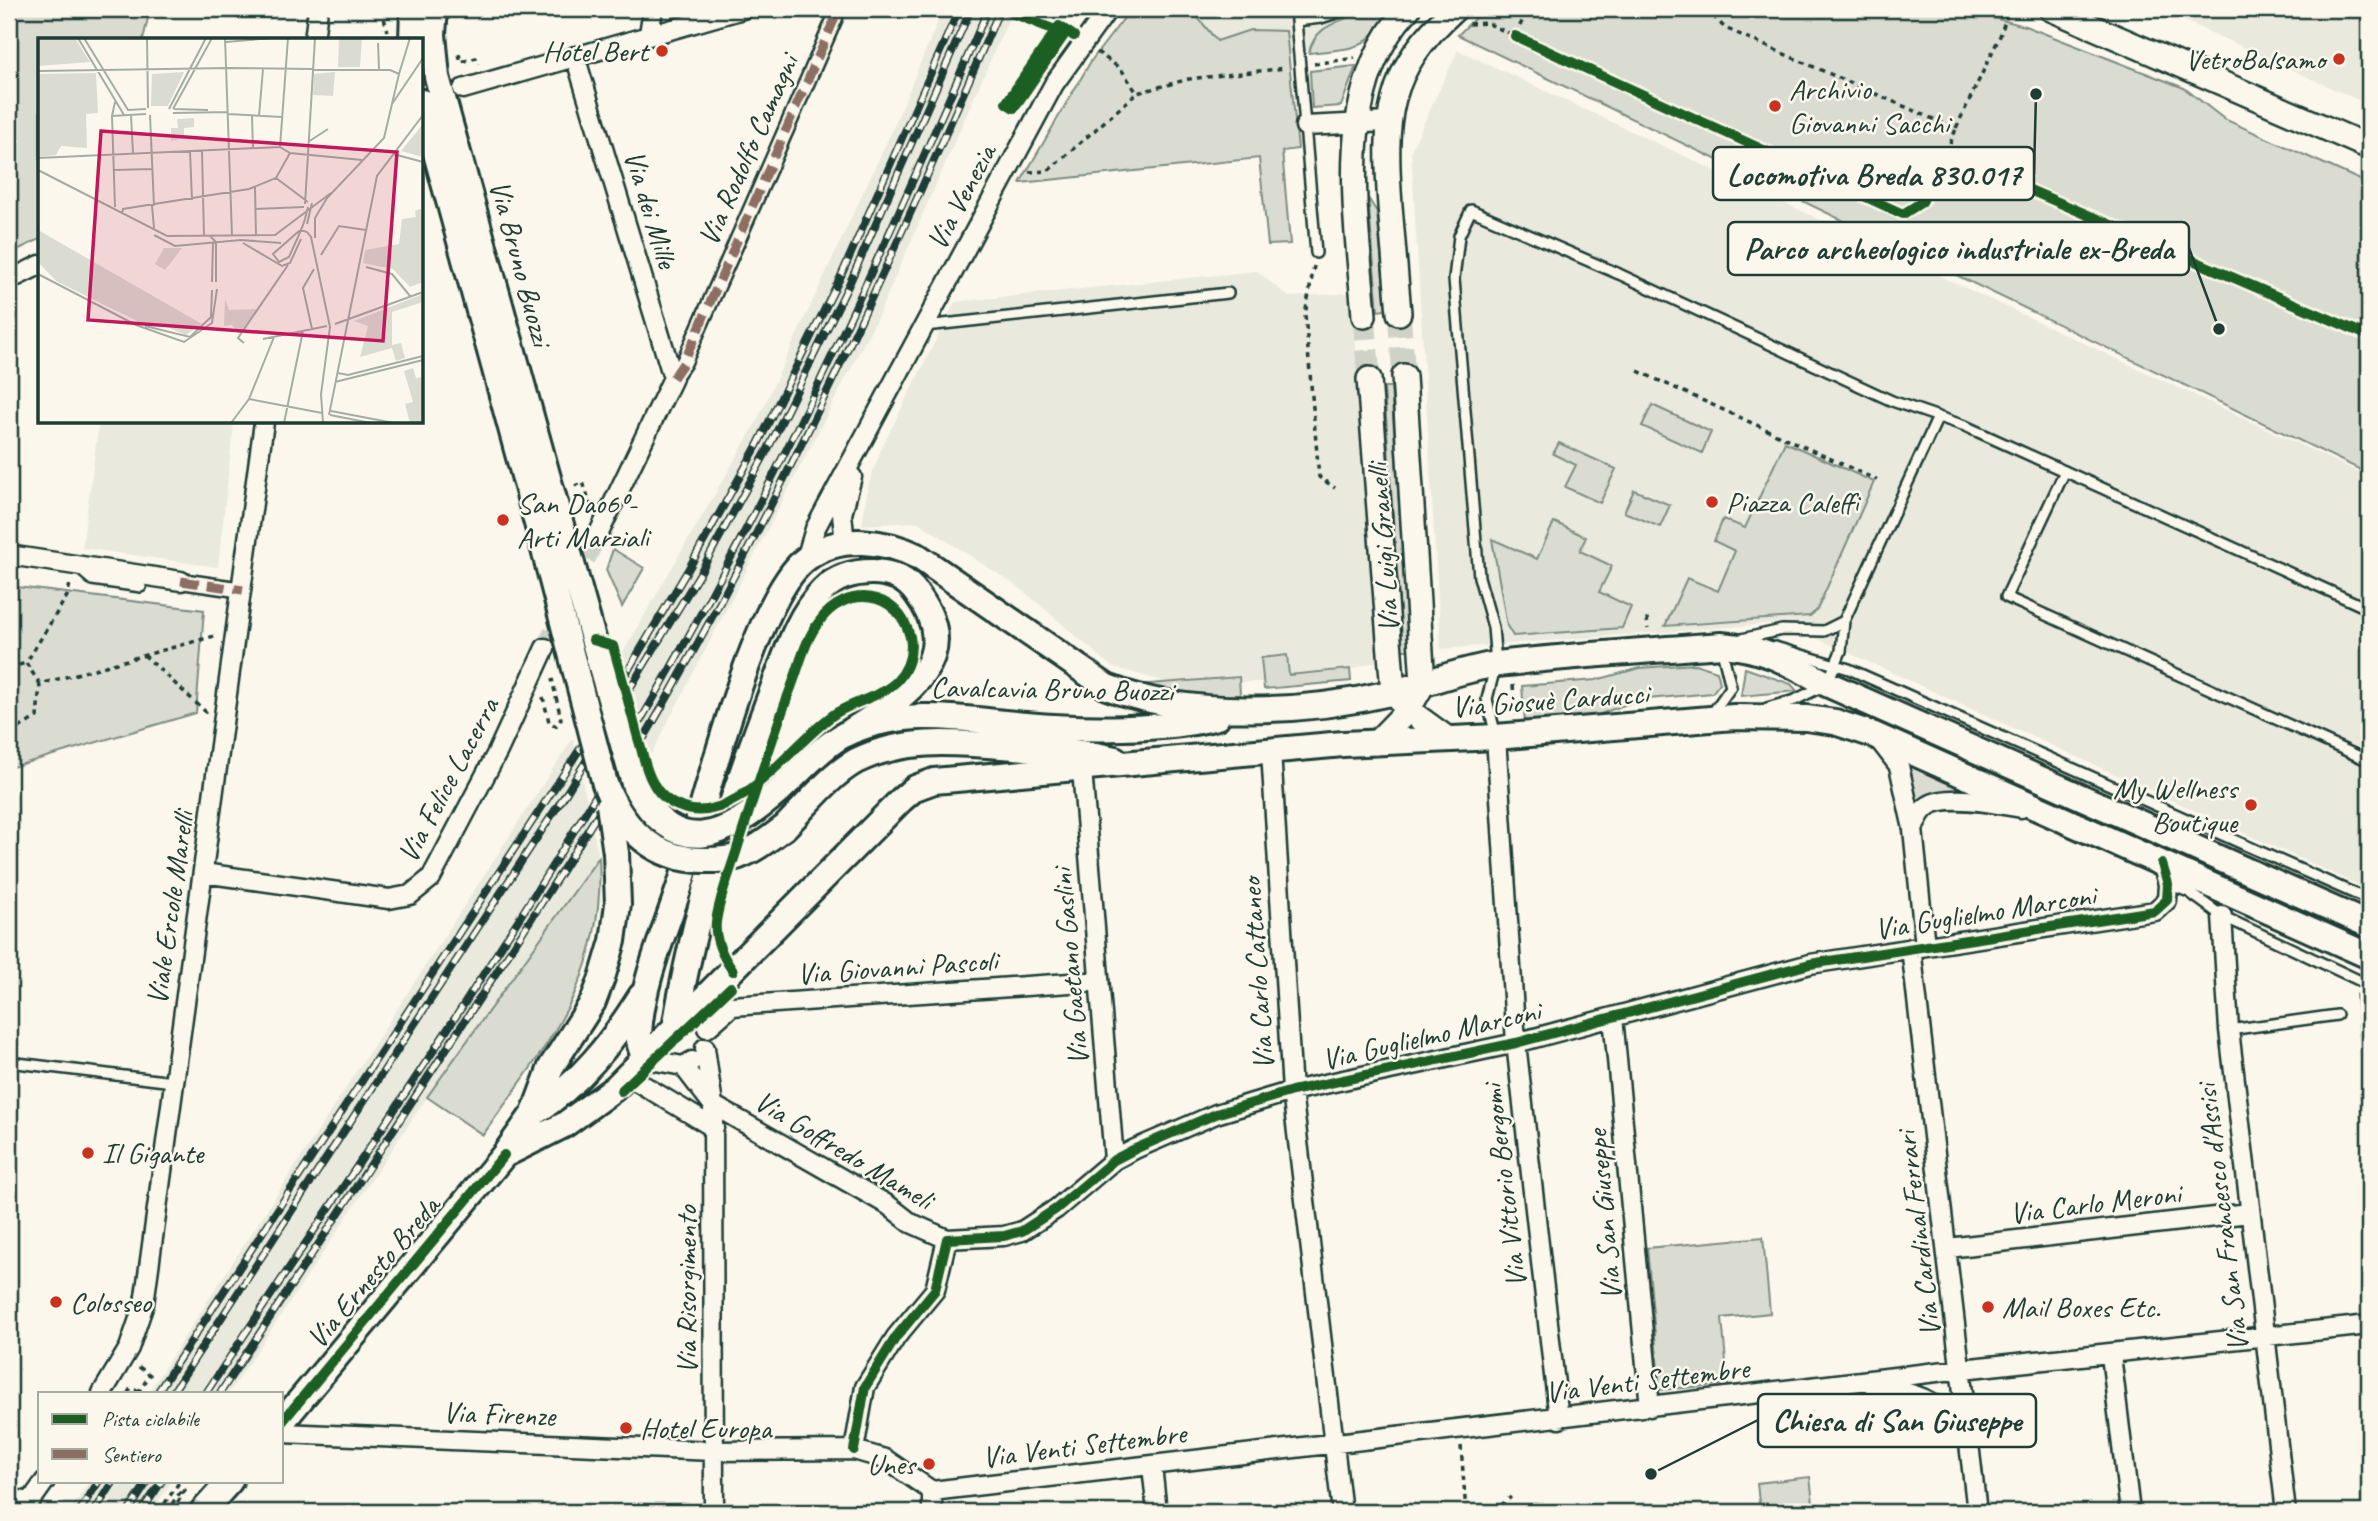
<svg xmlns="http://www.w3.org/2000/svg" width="2378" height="1521" viewBox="0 0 2378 1521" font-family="Caveat,sans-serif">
  <rect width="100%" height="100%" fill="#fbf7ec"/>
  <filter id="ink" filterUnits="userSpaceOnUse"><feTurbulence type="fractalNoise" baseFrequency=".0143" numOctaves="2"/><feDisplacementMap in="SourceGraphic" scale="14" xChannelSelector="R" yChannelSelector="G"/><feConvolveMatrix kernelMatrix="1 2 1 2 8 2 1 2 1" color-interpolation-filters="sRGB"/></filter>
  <g filter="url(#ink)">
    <path fill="#eae9de" d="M943,9h70l-135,307 -227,439 -28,-103 133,-229 138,-297z
      M1191,9h199l-29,30 -125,26z
      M2159,9h210v96z
      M1458,50l911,427v413l-586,-267 -342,26 -30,-499z
      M1257,271l32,26 63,-4 28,367 -66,22h-147l-55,-15 -92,-79 -102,-66 -56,3 6,-39 13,-37 74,-147z
      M99,422h135l-16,145 -136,-19z
      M573,738l26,119 -172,240 -198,296h-81z
      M90,1481h82l-21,31h-82z"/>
    <path fill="#dbdcd1" stroke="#7d8c82" stroke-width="2" d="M9,9h141l-7,31h-103v199l-31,15z
      M1131,9h60l26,32 33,-11 36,1 12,118 -16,2 8,93 -22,1 -9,-87 -239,25 71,-122z
      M1367,9h20l4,6c-32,38 -34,32 -82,38 6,-30 34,-31 58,-44z
      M1484,9h325l35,3 119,-2 62,16 159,62 40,31 145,65v290l-911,-439z
      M1356,66l-15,40 -29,2 -2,-37z
      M1368,198l9,14 9,98 -8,1z
      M1384,387h7l18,263h-7z
      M1652,405l59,27 -9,21 -60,-27z
      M1785,442l89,40 -57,128 -7,6 -145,10 22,-48 31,13 17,-40 -21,-10 9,-22 22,9z
      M1559,443l57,26 -16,34 -35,-16 11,-22 -23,-11z
      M1634,490l36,15 -10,22 -36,-15z
      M1554,522l32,15 -6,14 32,15 -13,26 32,15 -9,21 -109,8 -6,-10 -15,-87 45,20z
      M613,549l31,19 -22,39 -16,-37z
      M9,586l195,24 -8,103 -187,55z
      M1287,655l2,20 61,-6 1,12 -87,8 -3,-31z
      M1695,664l22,7 3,12 -8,10 -75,7 -47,18 -65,6 -3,-38 74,-6 44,-12z
      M1745,668l46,16 6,7 -56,5z
      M1239,677l1,18 -45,3 -59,-13z
      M1907,766h4l54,25 -35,3 -18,11 1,-22z
      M599,857c7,121 -50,184 -116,278l-56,-38z
      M2356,995l13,6v102l-3,1z
      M1763,1237l7,76 -48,5 6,66 -68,6 -13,-142z
      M1810,1477l4,35h-54l-3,-29z"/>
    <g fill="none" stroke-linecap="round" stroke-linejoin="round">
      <path stroke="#cfd2c7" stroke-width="18" stroke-dasharray="18 9" stroke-linecap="butt" d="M575,584l22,-47
        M545,648l18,-38"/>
      <path stroke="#cfd2c7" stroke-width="23" stroke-dasharray="23 11" stroke-linecap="butt" d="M1399,313l5,63
        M1364,316l5,63"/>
      <g stroke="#1f3d34" stroke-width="14">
        <path id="service" d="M1295,9l21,244
          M1296,21l25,-3 27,-9
          M925,326l303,-33
          M2065,471l-59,126 363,164
          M78,568l14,12 49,7
          M1737,640l45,-10 42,1 20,-10
          M1775,647l74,22 520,231
          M1767,708l28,-8 32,-16 14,-33 3,-30 94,-204
          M1711,715l20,-28 -10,-41
          M1496,736l-9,-37 9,-35 -3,-37 -14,-50 -25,-298 5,-43 12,-26 148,64 273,127 73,25 404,183
          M2168,884l21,8 33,24 147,69
          M2229,1030l108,-15
          M9,1062l164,20"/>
      </g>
      <g stroke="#1f3d34" stroke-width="19">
        <path id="pedestrian" d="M673,378l11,-16 151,-344
          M181,581l62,9"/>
      </g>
      <g stroke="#1f3d34" stroke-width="23">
        <path id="minor" d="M649,34l4,-25
          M314,40l4,-31
          M575,56l98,322 -76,159
          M463,89l280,-80
          M1305,126l82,-4
          M9,280l31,-15
          M845,544l-3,-30 10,-37
          M9,555l172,26
          M806,559l9,-30 239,-445 54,-75
          M1496,737l20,306 43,376
          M1879,740l20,26 14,63 12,117
          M1271,751l21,340 50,421
          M1082,769l32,391
          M1913,829c4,-9 7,-18 15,-23 19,-13 71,-2 93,2
          M203,873l186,26 21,-4 21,-17 67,-127 47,-103
          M2222,916l7,114 57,482
          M1911,948l66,564
          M1613,1017l37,390
          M707,1028l25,-22 367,-25
          M705,1048l8,57 1,407
          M645,1059l38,7 9,-5
          M683,1066l30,39 175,100 23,18 36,16
          M628,1076l86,52
          M1948,1248l301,-35
          M2111,1355l19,157
          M1873,1385c47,10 58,12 94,44
          M102,1393l27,-45 15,-44 120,-882
          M282,1433l432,18 140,-1 31,9 47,32
          M854,1450l11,-63 31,-50 39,-47 12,-51 57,-3 18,-5 34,-22 58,-49 21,-11 81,-35 76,-23 224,-48 294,-79 345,-53 12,-11 1,-16 -6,-20
          M1152,1466l5,46
          M932,1491l1030,-122 407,-44
          M9,1498l21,4
          M23,1512l22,-31
          M932,1512v-21"/>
      </g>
      <g stroke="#1f3d34" stroke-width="28">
        <path id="tertiary" d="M2051,9l318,138
          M1399,313c-3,-35 -6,-71 -9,-107 -6,-87 -5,-135 65,-197
          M1364,316c-7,-99 -32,-227 44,-307
          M1369,379l24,313 15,18 40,29
          M1376,743l32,-33 15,-26 -19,-308"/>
      </g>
      <g stroke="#1f3d34" stroke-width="30">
        <path id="secondary" d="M435,9l-2,25 4,43 126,455
          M412,40l1,-31
          M422,102l119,436
          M778,792c22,-20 47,-50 74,-61 57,-24 116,-11 174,-6 54,5 140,6 191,-8
          M785,827c22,-22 44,-51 71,-66 49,-25 105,-18 158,-14 35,3 67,4 101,12
          M675,1029c18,-114 55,-227 96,-335 14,-35 25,-77 52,-104 13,-13 31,-18 49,-18 18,0 34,6 45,22 50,67 -16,105 -66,137
          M645,1059c-3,-8 -7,-16 -6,-25 3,-54 28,-107 44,-158 20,-68 72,-281 124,-318 33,-24 78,-18 112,-1l188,130c82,32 199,26 283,6 36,-9 72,-24 108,-29 74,-9 149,-13 223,-19 44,3 68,18 106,39l542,241
          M534,1113c47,-30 78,-71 107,-117
          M504,1155l60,-30 51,-37 286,-288 14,-12 19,-7 409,-37 153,-7 238,-20 72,1 29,4 39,13 495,221
          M282,1422l222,-267 30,-42 17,-46 42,-65 9,-24 11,-37 5,-37 -2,-51
          M202,1512l28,-31"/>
      </g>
      <path stroke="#1f3d34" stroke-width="3.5" stroke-dasharray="5 5" stroke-linecap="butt" d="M381,9l7,22
        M1706,9l19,19 231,101 -10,25
        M1469,24l18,-1 28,13 13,-27
        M1059,26l12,-17
        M1097,52l24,17 16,24 52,-14 97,-11
        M459,54l2,8 15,-4 2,6
        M1314,64l41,-6
        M1956,128l44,-92 9,-27
        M1029,172l19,-1 89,-78
        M1314,266l-9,49 14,162 16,11
        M1638,371l239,109
        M575,486l8,-4 8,24
        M1647,618l1,11
        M144,655l63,58
        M9,668l17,-5
        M40,684l-14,-21 41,-67 3,-12
        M1513,685l3,30
        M543,697l6,25 7,4 5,-7 -9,-40
        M9,730l10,-2 18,-11 3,-33 178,-49
        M139,1367l11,8 -11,16
        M128,1393l3,-5 8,3 -1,2
        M1461,1446l5,66
        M159,1512l21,-31
        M166,1512l16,-22h3l-13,22
        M1493,1512l18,-15"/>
      <use href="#service" stroke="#fbf7ec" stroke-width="9"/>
      <use href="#pedestrian" stroke="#fbf7ec" stroke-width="14"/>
      <use href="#minor" stroke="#fbf7ec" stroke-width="18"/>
      <use href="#tertiary" stroke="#fbf7ec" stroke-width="23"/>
      <use href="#secondary" stroke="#fbf7ec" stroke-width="24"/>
      <g stroke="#1f3d34" stroke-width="8">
        <path id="rail" d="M157,1393l438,-667 94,-158 69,-124 83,-168 118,-267
          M172,1393l395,-601 133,-219 68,-124 83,-169 120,-271
          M206,1393c138,-209 281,-416 410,-631 145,-241 261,-495 372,-753
          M220,1393c87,-131 173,-262 259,-394 66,-101 132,-202 191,-306 125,-221 230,-451 330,-684
          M79,1512l20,-31
          M94,1512l20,-31
          M128,1512l20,-31
          M141,1512l21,-31"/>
      </g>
      <use href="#rail" stroke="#fbf7ec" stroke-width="5" stroke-dasharray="16" stroke-linecap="butt"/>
      <g stroke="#1f3d34" stroke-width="30" stroke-linecap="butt">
        <path id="secondary-bridge" d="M563,532l72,255c43,75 90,50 143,5
          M541,538l64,246c18,45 50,77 101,76 11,0 23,0 33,-4 17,-6 32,-19 46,-29
          M609,805l7,48"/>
      </g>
      <use href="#secondary-bridge" stroke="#fbf7ec" stroke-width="24"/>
      <path stroke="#8d6e63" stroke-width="9" stroke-dasharray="18 9" stroke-linecap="butt" d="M673,378l11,-16 151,-344
        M181,581l62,9"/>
      <g stroke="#fbf7ec" stroke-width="15">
        <path id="cycleway" d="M1002,9l63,25 -51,74 -8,-5 53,-77 15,10
          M1515,36l388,178 19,-12 24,-48 423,182
          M593,640l20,6c9,31 17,62 25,92 5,15 7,32 15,45 6,11 16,20 28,24 56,22 112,-66 155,-94 19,-12 45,-16 61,-32 11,-12 16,-28 13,-44 -11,-47 -65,-53 -91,-15 -14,18 -19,42 -27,63 -20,53 -37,107 -54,161 -7,24 -19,51 -22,76 -2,18 7,35 17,49
          M621,1091l110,-104
          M282,1422l222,-267
          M854,1450l11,-63 31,-50 39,-47 12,-51 57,-3 18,-5 34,-22 58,-49 21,-11 81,-35 76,-23 224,-48 294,-79 345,-53 12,-11 1,-16 -6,-20"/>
      </g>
      <use href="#cycleway" stroke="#1b5e20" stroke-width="10"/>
    </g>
  </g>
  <g fill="#c8321e" stroke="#fbf7ec" stroke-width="2.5">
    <circle cx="662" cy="51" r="7"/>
    <circle cx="2339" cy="59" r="7"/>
    <circle cx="1775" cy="106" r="7"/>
    <circle cx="1712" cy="502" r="7"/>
    <circle cx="503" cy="520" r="7"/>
    <circle cx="2251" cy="805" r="7"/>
    <circle cx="88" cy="1153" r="7"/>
    <circle cx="56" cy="1302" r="7"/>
    <circle cx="1988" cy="1307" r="7"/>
    <circle cx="626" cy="1428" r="7"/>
    <circle cx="929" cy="1464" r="7"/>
  </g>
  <g text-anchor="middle" stroke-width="5" stroke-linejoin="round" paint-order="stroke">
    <g font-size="30" fill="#1f3d34" stroke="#fbf7ec" text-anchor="start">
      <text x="648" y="61" text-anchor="end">Hotel Bert</text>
      <text x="2325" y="69" text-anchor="end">VetroBalsamo</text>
      <text x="1789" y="99">Archivio<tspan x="1789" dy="34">Giovanni Sacchi</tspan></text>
      <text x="1726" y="512">Piazza Caleffi</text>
      <text x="517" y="513">San Dao6º-<tspan x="517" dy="34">Arti Marziali</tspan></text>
      <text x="2237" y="798" text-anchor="end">My Wellness<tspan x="2237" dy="34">Boutique</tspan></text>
      <text x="102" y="1163">Il Gigante</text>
      <text x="70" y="1312">Colosseo</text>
      <text x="2002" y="1317">Mail Boxes Etc.</text>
      <text x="640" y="1438">Hotel Europa</text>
      <text x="915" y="1474" text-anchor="end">Unes</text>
    </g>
    <g font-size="30" fill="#1f3d34" stroke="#fbf7ec">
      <text transform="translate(748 150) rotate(-66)" y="10">Via Rodolfo Camagni</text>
      <text transform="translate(961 197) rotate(-62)" y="10">Via Venezia</text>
      <text transform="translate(651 209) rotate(73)" y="10">Via dei Mille</text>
      <text transform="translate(521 263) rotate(75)" y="10">Via Bruno Buozzi</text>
      <text transform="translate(1383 548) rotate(-94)" y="10">Via Luigi Granelli</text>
      <text transform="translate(1052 689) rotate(1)" y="10">Cavalcavia Bruno Buozzi</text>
      <text transform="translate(1550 700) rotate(-4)" y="10">Via Giosuè Carducci</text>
      <text transform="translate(448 780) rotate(-62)" y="10">Via Felice Lacerra</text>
      <text transform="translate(170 908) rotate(-82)" y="10">Viale Ercole Marelli</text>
      <text transform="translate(1985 912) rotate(-9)" y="10">Via Guglielmo Marconi</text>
      <text transform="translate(897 967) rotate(-4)" y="10">Via Giovanni Pascoli</text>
      <text transform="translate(1070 967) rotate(-95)" y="10">Via Gaetano Gaslini</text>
      <text transform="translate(1257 974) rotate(-94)" y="10">Via Carlo Cattaneo</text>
      <text transform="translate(1431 1035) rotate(-13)" y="10">Via Guglielmo Marconi</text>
      <text transform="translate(844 1150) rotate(31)" y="10">Via Goffredo Mameli</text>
      <text transform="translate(1504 1186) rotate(-97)" y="10">Via Vittorio Bergomi</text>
      <text transform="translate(2095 1203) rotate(-7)" y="10">Via Carlo Meroni</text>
      <text transform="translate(1604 1215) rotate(-95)" y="10">Via San Giuseppe</text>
      <text transform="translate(2222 1218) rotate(-97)" y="10">Via San Francesco d'Assisi</text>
      <text transform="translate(1918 1234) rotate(-97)" y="10">Via Cardinal Ferrari</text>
      <text transform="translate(373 1272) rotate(-50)" y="10">Via Ernesto Breda</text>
      <text transform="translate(686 1290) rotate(-90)" y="10">Via Risorgimento</text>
      <text transform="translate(1647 1380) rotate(-7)" y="10">Via Venti Settembre</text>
      <text transform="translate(499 1414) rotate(2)" y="10">Via Firenze</text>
      <text transform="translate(1084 1445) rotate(-7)" y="10">Via Venti Settembre</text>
    </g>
  </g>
  <g transform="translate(38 38)">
    <rect width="385" height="385" fill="#fbf7ec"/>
    <path d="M0,0h37l15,24 -52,4zM301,0h23l-2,29h-22zM146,34l-16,34h-17l1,-32zM297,34l-2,24 -20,-1 1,-21zM58,35l2,40 -12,1 1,34 -26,-2 -5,9 -18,2v-83zM156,80v9l-10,1v10l-13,3v-13h7l-1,-9zM385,86v33l-22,-6zM385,170v74l-13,5 -17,-18 -30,-6 2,-13 34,-6 3,-25 14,-2 -1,-6zM0,192l164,94 -16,11 -26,-11 -21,-2 -83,-41 -18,-19zM126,210h18l-17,22 -10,-6zM385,256v8l-31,10v33l9,-2 4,15 -9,3 -4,-13 -32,9 8,-31 -14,-5zM187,261l4,11 29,-1 -19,25 -7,-9 -8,1zM375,330l3,10 7,-1v46h-13l-5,-19 8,-2 -9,-31z" fill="#dbdcd1"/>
    <path fill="none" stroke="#a3ada2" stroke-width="2" d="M40,0l46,77M46,0l44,72 18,-1M109,0l1,70M187,0l7,198M188,4l47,-4M340,5l1,26M0,33l191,-3 161,2 9,4 11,-36M77,64l-3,14 34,-2M354,66l31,-46M131,71l37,-71M135,71l39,-71M136,71l34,1M135,75l55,-1M190,76l54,3M93,77l2,38M112,77l4,91M74,78l3,91M214,78l1,32M221,78l4,-47M270,104l20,-13M242,109l8,-109M242,109l10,6 72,7M152,113l2,49M164,113l2,85M355,116l30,8M0,120l242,-11M0,132l129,66 108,-1 56,-42M76,132l38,-1M238,140l32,24M217,149l1,49M267,166l10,-166M114,168l2,22M270,169l-3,12 -2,6 -5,12 -9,20 -10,5 -6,-8 26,-23h5l3,1 4,5 19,90 -9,67 2,29M217,171l49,-2M84,176l1,-5 126,-20 27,-11 14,-25M269,186l5,-21M116,197l21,11 66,-6 40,3M172,198l6,6v40M277,200v-20l12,-20 57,-60 15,-64M205,205l39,23 8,-3 11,-24M283,217l18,-29 27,4M328,229l26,7 18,22M0,236l98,51 48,17 28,-19 5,-34M174,244l1,-40M297,286l88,-32M107,288l45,11 21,-20 1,-27M274,291l-9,-41 11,-19M225,301l64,-13M206,305l-6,-5 50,-73M300,335l10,2 75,-19M297,344l88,-22M211,361l73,14M293,373l63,12M291,377l48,-239 46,-61M292,377l41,8M193,385l18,-24 25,-62M246,385l19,-92"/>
    <path fill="#c2185b" fill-opacity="0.15" stroke="#c2185b" stroke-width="3.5" d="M63,93l296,21 -14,189 -295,-21z"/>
    <rect width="385" height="385" fill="none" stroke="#1f3d34" stroke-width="3.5"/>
  </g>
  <path fill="none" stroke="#1f3d34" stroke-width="2.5" d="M2036 94L2034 174M2219 329L2189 248M1651 1474L1758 1420"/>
  <g fill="#1f3d34" stroke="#fbf7ec" stroke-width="2.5">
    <circle cx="2036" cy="94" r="7"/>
    <circle cx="2219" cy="329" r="7"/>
    <circle cx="1651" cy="1474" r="7"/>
  </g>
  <g fill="#fbf7ec" stroke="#1f3d34" stroke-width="2.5">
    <rect x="1713" y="147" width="321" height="53" rx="7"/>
    <rect x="1728" y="222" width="461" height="53" rx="7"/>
    <rect x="1758" y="1394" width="278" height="53" rx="7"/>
  </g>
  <g font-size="32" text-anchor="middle" font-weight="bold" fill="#1f3d34">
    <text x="1874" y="185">Locomotiva Breda 830.017</text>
    <text x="1959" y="259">Parco archeologico industriale ex-Breda</text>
    <text x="1897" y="1431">Chiesa di San Giuseppe</text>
  </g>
  <rect width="2378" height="1521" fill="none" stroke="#fbf7ec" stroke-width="35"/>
  <rect x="18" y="18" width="2343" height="1486" fill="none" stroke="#1f3d34" stroke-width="2.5" filter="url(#ink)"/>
  <rect x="38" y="1392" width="245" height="91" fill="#fbf7ec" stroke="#a3ada2" stroke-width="2"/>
  <rect x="52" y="1414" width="35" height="10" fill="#1b5e20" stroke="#a3ada2" stroke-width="2"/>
  <text x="102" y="1426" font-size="21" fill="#1f3d34">Pista ciclabile</text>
  <rect x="52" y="1449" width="35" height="10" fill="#8d6e63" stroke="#a3ada2" stroke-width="2"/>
  <text x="102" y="1462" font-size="21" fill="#1f3d34">Sentiero</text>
</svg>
